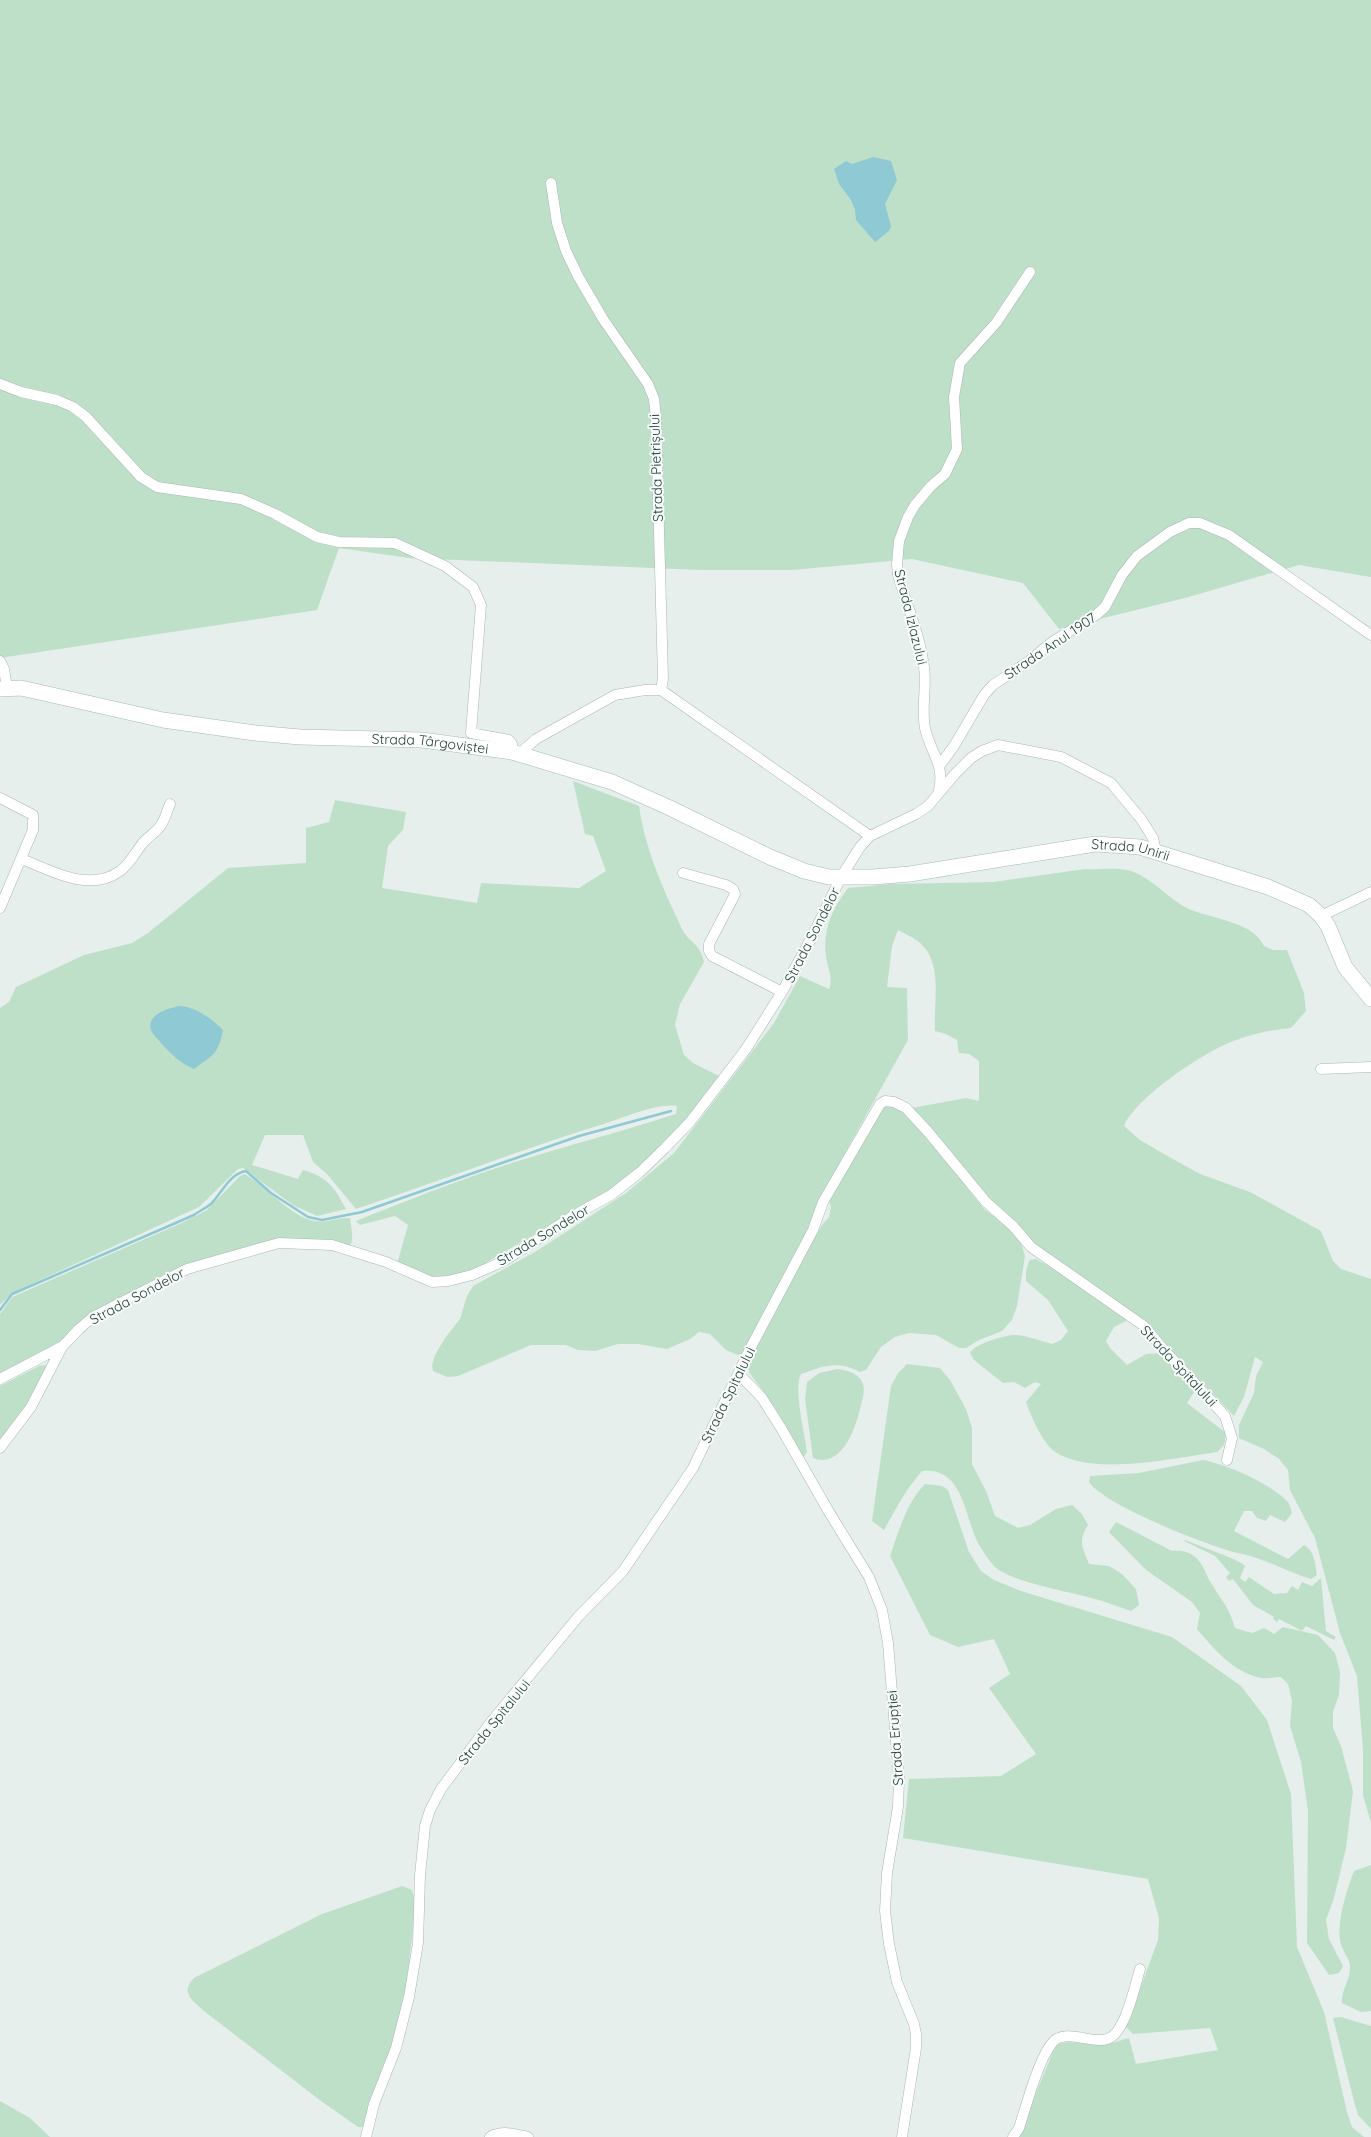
<svg xmlns="http://www.w3.org/2000/svg" width="1371" height="2137" viewBox="0 0 1371 2137" font-family="Quicksand,sans-serif">
  <rect width="100%" height="100%" fill="#e6efeb"/>
  <path fill="#bfe0c8" d="M0,0h1371v577l-72,-12 -114,33 -126,31 -36,-46 -111,-24 -119,11h-92l-292,-12 -70,-10 -22,62 -317,48z
    M573,781l66,25c5,37 21,76 37,110 3,5 5,13 9,18 9,11 15,11 19,28l-24,42 -5,21 9,30 9,8 26,13 -45,59 -54,49 -143,84c-35,16 -46,9 -80,-4l11,-39 -13,-9 -35,9 -4,-4c60,-24 120,-48 182,-66 46,-14 92,-26 138,-41l1,-8c-19,-3 -49,10 -67,16 -86,26 -169,59 -254,87l-29,-35 -14,-12 -10,-27h-38l-13,30 46,14 5,-9c25,7 31,17 43,39l-29,7 -24,-11 -50,-37 -5,1 -39,38 -187,86 -12,12v-297l9,-6 7,-15 68,-32 48,-12 16,-10 80,-65 78,-5v-35l23,-6 6,-22 71,12 -3,18 -15,16 -6,42 95,15 4,-20 98,5 27,-17 -13,-35 -8,-2z
    M1085,869c12,1 29,-2 42,1 25,6 41,30 64,40 23,9 62,12 73,36l9,4h14l17,43 2,18 -15,17c-23,2 -46,7 -67,17 -28,13 -88,53 -100,81l16,14 31,18 29,16 50,18 71,39 12,30 8,8 30,10v544l-8,-28v-46l-6,-73 -17,-43 -25,-95 -25,-48 -2,-20 -9,-11 -15,-10 -25,-11v-13l15,-32 2,-17 7,-14 -8,-5 -11,40 -10,19 -90,-94 -112,-78 -5,-10 -33,-26 -46,-56 -17,-25 -12,-10 -7,-9 54,-10 13,3v-40l-10,-7 -10,-1 -2,-13 -11,-6 -11,-3c-2,-29 9,-68 -16,-89 -6,-5 -14,-8 -21,-12l-6,16 -5,41 20,1 1,52 -73,131 -26,58 -66,124 -5,2 -12,-5 -16,-16 -11,-2 -9,7 -23,10 -29,-5h-20l-23,7 -17,-1 -12,-5h-35l-73,31 -11,1 -14,-6 -1,-6 3,-10 10,-17 15,-19 7,-23 6,-10 62,-34 91,-59 48,-40 100,-130 26,-47 29,13c4,-11 0,-17 -2,-27 -6,-28 4,-52 21,-74l43,-4 102,-2z
    M886,1106l15,3 30,32 12,18 14,13 11,17 16,20 24,18 12,13 5,16 -8,50 -5,14 -10,11 -23,9 -13,8h-7l-23,-13 -27,-2 -14,4 -14,10 -15,23 -6,2c-23,-12 -36,-6 -59,2 -8,14 4,61 6,78l-4,6 -28,-50 -26,-36v-9l42,-83 31,-55 7,-8 2,-10 -2,-7 50,-90z
    M244,1174c22,11 46,43 71,47 12,2 23,-4 35,-3 1,10 5,21 -1,30l-67,-9 -18,3 -74,25 -82,38 -42,34 -66,37v-62l12,-17 172,-75 23,-12 33,-34z
    M1036,1259l34,19 56,38v5l-12,6 -8,14 4,7 17,17 19,-11 18,-1 32,36 -9,14 39,30 -2,12 -7,7c-42,6 -127,25 -163,-1 -12,-9 -23,-35 -28,-49l15,-18 -6,-2 -10,6 -11,-6 -11,1 -29,-23 -4,-7c5,-9 32,-17 43,-18 12,0 27,6 39,9l9,-4 7,-9 -20,-31 -22,-19c0,-8 0,-14 4,-21z
    M907,1364l33,4 10,12 16,29 6,19v36l14,27 9,25 23,12 12,-3 26,-16 16,-4 10,9 6,11c-10,17 -6,21 1,39l20,2 13,8 14,15 3,16 -8,6c-12,-4 -24,-9 -36,-12 -24,-7 -87,-17 -102,-34 -5,-6 -11,-15 -15,-22 -14,-27 -14,-76 -56,-72 -18,21 -25,36 -38,59l-12,-9 19,-135 7,-13z
    M44,1365l3,1v5l-17,33 -30,38v-56l39,-20z
    M837,1369c8,1 19,3 24,11 6,8 1,20 -1,29 -5,21 -19,60 -47,49l-8,-59 2,-17 12,-9z
    M1203,1460c23,4 69,24 85,42 2,3 3,7 4,11l-7,9 -15,-7 -4,6 -9,-3 -5,-7h-8l-10,20 54,28 16,-14c11,6 11,19 13,30l-6,4c-21,-6 -40,-17 -61,-23 -10,-3 -20,-4 -29,-8 -29,-9 -117,-44 -132,-66l1,-6 49,-3z
    M925,1484l17,2 6,4 21,62 12,19 13,9 27,11 151,46 69,49 26,34 24,74 6,153 27,65 23,100 5,15 12,10h-346l34,-83 6,-10 10,-2 37,3 24,-7 7,26 82,-14 -8,-22 -77,6 -7,-7 32,-87 1,-22 -11,-39 -245,-41 6,-59 92,-3 35,-22 -47,-66 21,-14 -16,-35 -36,8 -28,-12 -40,-79c9,-25 16,-53 35,-72z
    M1116,1522l56,29c7,-1 16,0 22,5 10,7 12,21 19,30 10,17 16,21 22,42l17,5 12,-5 10,6 9,-7 35,8 17,18 5,19 -1,23 -6,17v16l8,18 12,45 -7,57 -12,50 -8,22 3,19 14,27 -4,7 -10,2 -22,-32 1,-132 -7,-49 -11,-36 2,-25 -4,-17 -7,-7c-6,0 -14,2 -20,1 -28,-6 -46,-28 -64,-49l3,-16 -8,-11 -46,-32 -37,-38z
    M1185,1540c11,5 56,20 60,26l-5,12 5,4 4,-5 25,17 13,-1 5,-7 6,4 4,-8 10,4 9,-8 5,53 10,6 -2,3 -28,-14 -4,5 -23,-12 -2,3 -4,-3 1,-2 -21,-12 -20,-26 -4,2 -3,-4 4,-4 -15,-17 -31,-15z
    M1371,1865v146l-10,1 -19,-9c-1,-14 9,-23 8,-38 -2,-9 -9,-16 -10,-25 -3,-19 7,-51 14,-69z
    M402,1886l10,4 4,14 -11,91 -7,37 -33,92 -2,3h-5l-37,-26 -117,-90c-12,-11 -24,-18 -10,-33l128,-64z
    M1341,2017l30,9v103l-13,-14 -3,-10 -22,-87z
    M0,2101l30,17 20,19h-50z"/>
  <path fill="#8ec9d4" d="M873,157l18,4 6,19 -12,24 6,22 -2,5 -14,11 -19,-22 -1,-10 -4,-10 -12,-16 -5,-15 12,-8 6,3z
    M180,1006c16,1 32,13 43,24 -5,25 -10,25 -29,39 -14,-6 -23,-15 -33,-26 -3,-4 -8,-8 -10,-13 -5,-16 18,-22 29,-24z"/>
  <g fill="none" stroke-linecap="round" stroke-linejoin="round">
    <path stroke="#8ec9d4" stroke-width="2.5" d="M0,1310l12,-16 182,-79c5,-4 12,-7 17,-11 11,-11 18,-30 35,-33l25,22 37,24 14,3 40,-8 217,-76 92,-25"/>
    <g stroke="#a8b8b2" stroke-width="11">
      <path id="street" d="M551,183l6,40 9,28 12,25 25,43 45,65 6,15 2,20 7,260 -2,11
        M0,384l21,8 36,8 16,7 13,10 55,60 16,10 84,12 34,15 42,23 22,5 56,1 50,23 28,21 8,18 -10,128 38,7 3,4v8
        M0,661l4,8 3,19
        M519,754l17,-15 79,-44 30,-5h16l209,146
        M940,765l14,-19 30,-51 9,-10 36,-24 23,-19 44,-27 9,-8 17,-32 15,-19 33,-24 19,-9h11l29,12 142,100
        M939,790c6,-26 -9,-38 -14,-62 -4,-20 2,-41 -1,-61 -4,-32 -17,-61 -26,-92l-1,-10 2,-24 9,-24 7,-12 16,-19 14,-12 12,-25 -3,-52 6,-34 36,-40 34,-51
        M0,798l33,17v15l-33,78
        M22,859c29,12 68,34 98,12 10,-7 15,-18 22,-27 5,-7 14,-11 19,-19 4,-6 6,-14 9,-21
        M683,873l43,12 7,4 2,5 -3,6 -23,44v7l3,5 70,36
        M1321,916l50,-24
        M1321,1069l50,-2
        M739,1374l23,24 19,30 48,84 40,65 13,33 6,33 11,135 -1,29 -11,66 -2,38 4,33 8,38 17,42 2,10v14l-14,89
        M0,1379l61,-32
        M0,1448l31,-41 31,-60 17,-18 14,-12 94,-48 92,-26 53,2 54,17 46,20 16,-1 24,-6 32,-14 69,-45 38,-21 28,-22 26,-25 25,-26 56,-73 36,-57 30,-55 29,-60 19,-30 10,-11 46,-22 12,-8 27,-32 16,-16 11,-7 16,-6 63,12 50,26 30,36 12,19 3,13
        M366,2137l8,-33 22,-56 13,-51 9,-54 2,-68 5,-49 5,-16 11,-21 50,-67 87,-105 45,-46 70,-103 58,-121 62,-117 10,-28 57,-98 5,-3 9,1 12,6 23,25 57,69 27,24 18,21 113,79 20,24 61,66 7,22 -5,22
        M490,2137c12,-7 25,-3 38,0
        M1013,2137l6,-9c7,-21 21,-75 36,-88 7,-5 15,-4 22,-3 9,1 21,5 30,2 18,-4 28,-54 33,-70"/>
    </g>
    <g stroke="#a4bbb3" stroke-width="16">
      <g id="secondary">
        <path id="s1" d="M0,689l21,-1 142,32 92,13 45,4 122,3 90,12 100,30 58,26 100,49 34,14 25,6h44l37,-3 185,-30 45,3 128,40 41,18 12,11 7,10 17,41 26,32"/>
      </g>
    </g>
    <use href="#street" stroke="#fff" stroke-width="10"/>
    <use href="#secondary" stroke="#fff" stroke-width="15"/>
  </g>
  <g text-anchor="middle" stroke-width="4" stroke-linejoin="round" paint-order="stroke">
    <g font-size="14" fill="#24423a" stroke="#f7fbf9">
      <text transform="translate(656 468) rotate(-92)" y="5">Strada Pietrișului</text>
      <text transform="translate(911 617) rotate(76)" y="5">Strada Izlazului</text>
      <text transform="translate(1050 646) rotate(-34)" y="5">Strada Anul 1907</text>
      <text dy="5" stroke="none"><textPath href="#s1" startOffset="435">Strada Târgoviștei</textPath></text>
      <text dy="5" stroke="none"><textPath href="#s1" startOffset="1164">Strada Unirii</textPath></text>
      <text transform="translate(812 935) rotate(-63)" y="5">Strada Sondelor</text>
      <text transform="translate(543 1235) rotate(-31)" y="5">Strada Sondelor</text>
      <text transform="translate(137 1296) rotate(-28)" y="5">Strada Sondelor</text>
      <text transform="translate(1179 1366) rotate(47)" y="5">Strada Spitalului</text>
      <text transform="translate(728 1395) rotate(-64)" y="5">Strada Spitalului</text>
      <text transform="translate(494 1722) rotate(-51)" y="5">Strada Spitalului</text>
      <text transform="translate(895 1738) rotate(-94)" y="5">Strada Erupției</text>
    </g>
  </g>
</svg>
